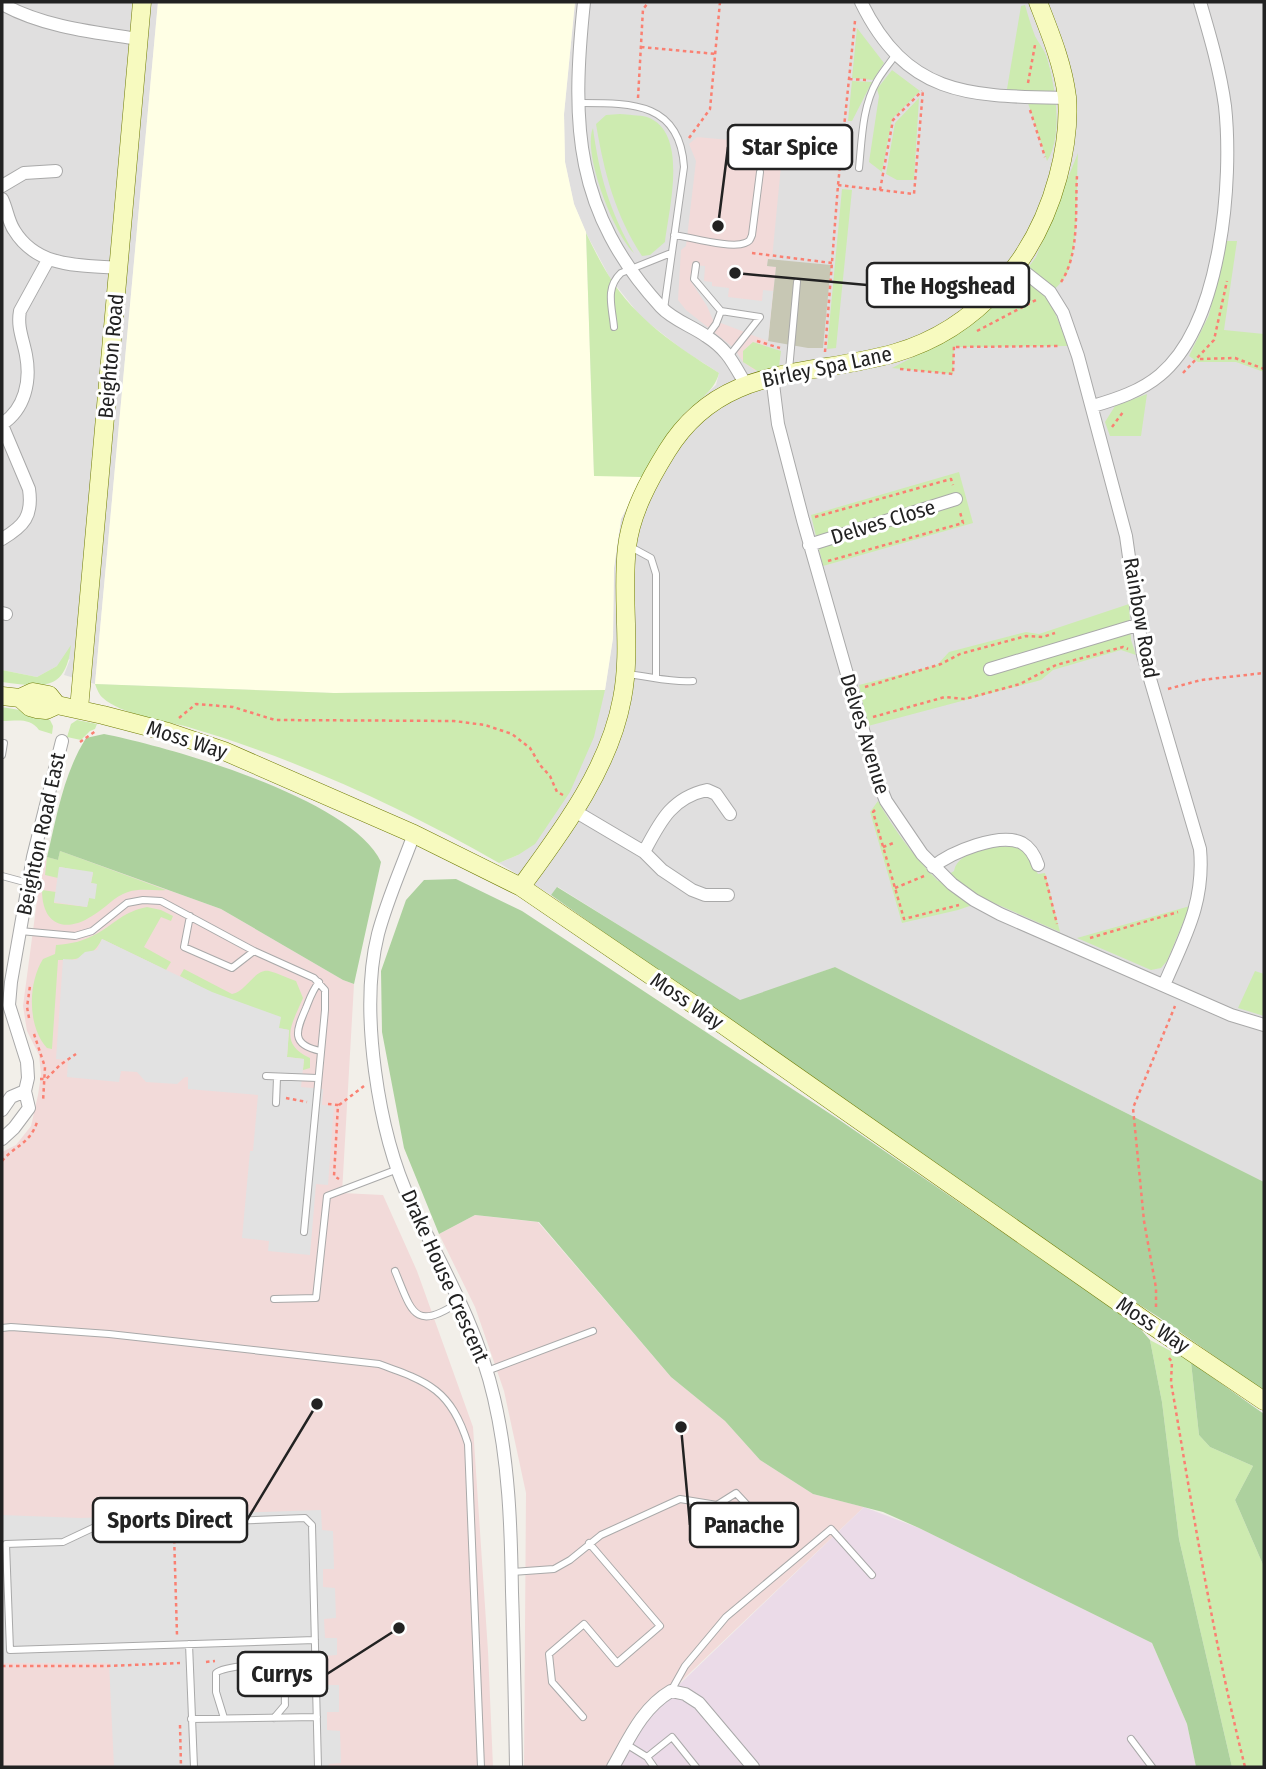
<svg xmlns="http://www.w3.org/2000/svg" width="1266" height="1769" viewBox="0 0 1266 1769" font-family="'Fira Sans Condensed',sans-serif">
  <rect width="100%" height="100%" fill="#f2efe9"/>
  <path fill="#e0dfdf" d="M2,2h156l-63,682 -31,-9 6,-16 -33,18 -35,-7z
    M575,2h689v1180l-429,-215 -95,34 -182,-114 -7,8 -52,-32 19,-8 87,-165 8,-52 1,-70 7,-49 41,-78 20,-25 34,-31 3,-12 -36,-23 -42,-33 -31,-39 -24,-45 -12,-29 -9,-42 -1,-48z"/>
  <path fill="#f2dad9" d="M697,137l86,8 -11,114h-4l-1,7 9,1 -8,74 -13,30 -12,-9 -9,-14 -48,-38 -8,-10 3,-50 5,-4 10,-85 -7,-17z
    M60,851l161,58 122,71 11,4 -12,209 41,2 34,76 56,156 15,224 5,116h-491v-615l14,-7 15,-19 7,-31 3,-20 -2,-20 -12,-24 -4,-25 20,-151 15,5z
    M475,1215l63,7 133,155 54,44 35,39 53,34 51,13 -193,184 -58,76h-89l2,-274 -22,-102 -29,-84 -36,-73z"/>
  <path fill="#ebdbe8" d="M864,1507l55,21 233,115 35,81 9,43h-583l22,-40z"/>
  <path fill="#ffffe5" d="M158,2h417l-11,112 1,48 9,42 12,28 8,243 49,2 -22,42 -7,49 -1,70 -8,52 -271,3 -239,-9z"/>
  <path fill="#c7c7b4" d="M768,259l63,6 -8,83h-15l-40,-7 8,-74 -9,-1z"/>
  <path fill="#cdebb0" d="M1025,5c3,10 6,21 10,31 3,6 8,12 11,19 9,28 18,80 1,106l-21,-64 -20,-2 15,-89z
    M857,28l27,35 -11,17 -21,-2z
    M892,70l28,21 -28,28 -10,53 -13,-10 10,-66 -2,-7z
    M852,81l20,1 -20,39h-4z
    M919,98l-5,82h-17l-11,-6 9,-51z
    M620,114c8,1 19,1 27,3 42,15 22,91 18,125l-15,13 -8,1c-27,-41 -38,-84 -46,-132l10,-9z
    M593,128c6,46 17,85 41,125 -20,-19 -52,-100 -41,-125z
    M1078,153c-2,33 1,89 -10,118 -3,8 -11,17 -18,21l2,14 17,40 -115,1 -1,27 -61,-6 58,-30 33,-24 30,-26 23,-31z
    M842,189l10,1 -16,158 -9,1z
    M586,233c7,14 14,29 23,43 26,43 69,71 110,97 -5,20 -24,29 -38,44 -16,18 -27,39 -38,60l-49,-1z
    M1226,241h11l-13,89 40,4v38l-28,-10h-38l-9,-6 20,-41z
    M753,342l28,9 -2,15 -20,6 -16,-10v-11z
    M1147,394l-6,42h-31l-5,-14 10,-16z
    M959,472l14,51 -150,43 -12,-51z
    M1129,604l2,36 5,15 -15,-5 -68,20 -12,10 -173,46 -9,-41 78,-20 12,-13 77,-20 13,2z
    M71,645c-5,48 -30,42 -69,37v-12l35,7 20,-11z
    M95,684l239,9 271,-3 -11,47 -24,55 -35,52 -17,11 -19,8c-98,-56 -202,-104 -311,-136 -23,-6 -68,-13 -85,-29 -4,-3 -6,-9 -8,-14z
    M2,707l29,5v4l19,4 3,6 -1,8 -13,-4c-9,-13 -23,-9 -37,-9z
    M77,720l20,4 -2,5 -5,2 -9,9 -14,-3 4,-13z
    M878,801c17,31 36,55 60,80l16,-10c4,-22 45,-25 64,-25l8,8 12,20 7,-1 15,59 -73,-32 -29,10 -56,13 -32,-111z
    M60,851l106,39c-12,1 -26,-2 -38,2 -14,4 -23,17 -36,24 -28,18 -50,8 -50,-26l14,2 -2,11 33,4 2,-9 7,-14 -5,-1 2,-10 -33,-6 -2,11 -13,-3 2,-18 11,3z
    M1190,906l-23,55 -6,7 -10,2 -74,-32z
    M147,907l14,3 12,6 -2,5 -10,-4 -17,30 27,15 -5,8 -64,-31c-9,19 -24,21 -44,21l-6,89 -5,-1c-20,-22 -19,-65 -4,-89l12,-5 1,-9c16,-1 28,-4 42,-12 19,-11 25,-21 49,-26z
    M184,969l48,25c15,-3 22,-25 37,-23 9,2 18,7 27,10l7,17c-11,26 -25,45 7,60v10l-7,2 1,-11 -17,-2 2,-27 -11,-2 -98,-52z
    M1255,971l9,3v42l-26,-8z
    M1150,1340l41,22 8,73 11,12 43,19 -18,34 29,67v200h-32l-53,-228 -17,-137z"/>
  <path fill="#add19e" d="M104,734c66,13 249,65 277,128l-27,122 -11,-4 -122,-71 -161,-58 -2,9 -11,-3c10,-41 16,-82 39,-119z
    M456,879l66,32 316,208 299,206 13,15 12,62 17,137 53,228h-36l-9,-43 -35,-81 -233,-115 -36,-16 -70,-18 -53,-34 -35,-39 -54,-44 -132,-155 -64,-7 -36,19 -35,-86 -22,-116 -1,-61 25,-71 18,-20z
    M557,887l183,113 95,-33 429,215v209l-104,-73 -114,-73 -495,-350z
    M1191,1362l73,52v153l-29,-67 18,-34 -43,-19 -11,-12z"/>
  <path fill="#e2e2e2" d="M692,265l13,1 -1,15 8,1v4l17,2 -1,9 34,4 1,-11 10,1 -5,50 -55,-21 -6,-14 -17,-26z
    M59,867l34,5 -2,11 6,1 -2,15 -6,-1 -2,9 -33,-5z
    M102,939l110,53 69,25 -2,11 10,2 -2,27 17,2 -3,28 22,2 -1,16 12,1 -6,79 -12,-1 -6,71 -42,-4 1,-10 -27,-3 8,-87h3l5,-56 -70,-6v-12h-3l-8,7 -31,-2 -9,-10 -16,-1 -2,11 -52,-5 1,-17 -12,-1 7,-100 13,1 9,-8 12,-2z
    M321,1510l1,20 11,1 1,38h-11v18l12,1 1,30 -12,1 1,19h12v17l-12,1v29h14v27h-12v18l13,1 1,32 -12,1 -1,3h-214l-5,-104h-107v-148l78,3z"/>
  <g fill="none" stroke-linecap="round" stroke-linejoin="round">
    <g stroke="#a9a9a9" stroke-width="8">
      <path id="lane" d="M579,103c53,0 101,-1 105,64l-20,142
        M859,168c3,-29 3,-61 18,-87 5,-9 13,-18 19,-27
        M674,235c16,2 57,14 71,8 5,-2 5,-3 7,-8l8,-63
        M696,265l-2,14 27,32 39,6 -30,38
        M614,327c-2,-21 -9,-39 7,-54l50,-20
        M707,336l9,-12 5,-13
        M789,370l8,-88
        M629,546l22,12 5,16v103
        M626,674c23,2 45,9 67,7
        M2,755l2,-12
        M2,876l26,7
        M190,916l-6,31 48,21 22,-17
        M20,931l55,5 17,-5 35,-28 16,-3 18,1 93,50 60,27 11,12v20l-21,222
        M319,982c-7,9 -9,16 -13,26 -10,23 -16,37 15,43
        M266,1076l51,2
        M276,1103l1,-25
        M395,1271c17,41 19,61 64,31
        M274,1299l42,-1 11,-102 71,-27
        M2,1328l9,-1 98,7 270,30c50,18 72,26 89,80l13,323
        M487,1371l106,-40
        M512,1572l42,-3 16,-9 31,-25 79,-36 37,6 19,-12 27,29
        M315,1640l-305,10 -4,-106 57,-2 34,-16 208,-8 7,7 6,242
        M189,1644l5,123
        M671,1691l14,-25 41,-49 105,-88 41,46
        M583,1717l-31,-35 -3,-28 35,-30 33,39 43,-37 -71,-83
        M224,1718l-8,-26v-19c7,-7 56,-11 64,-5 8,6 4,28 5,37l-11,13
        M191,1719l126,-2
        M1131,1739l21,28
        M626,1744l21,13 25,-20 24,30
        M647,1757l7,10"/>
    </g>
    <g stroke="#a9a9a9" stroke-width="14">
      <path id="street" d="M584,2c-13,123 -10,210 77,305 12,13 31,19 45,29 22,14 27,27 40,49
        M861,2c47,96 110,94 206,96
        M2,4c42,23 90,28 137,35
        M2,186l22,-13 32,-2
        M2,199c5,10 6,22 12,31 23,38 65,35 105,38
        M1017,266l33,26 13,21 15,43 48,180 17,119 57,194c5,54 -16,89 -36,136
        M772,376l6,48 25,96 74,259 9,22 36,53 30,30 22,16 26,14 231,101 33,10
        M1093,406c24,-7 48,-15 67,-31 62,-52 73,-195 65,-269 -5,-36 -15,-70 -25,-104
        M2,424c23,-15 29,-43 24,-69 -3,-16 -9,-28 -6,-44l28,-51
        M2,425l27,64c4,27 -5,37 -27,50
        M809,545l147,-46
        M2,613l4,1
        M990,669l147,-44
        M573,810l71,42 18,18 30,20 13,5h23
        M414,834c-12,33 -27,66 -36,100 -19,76 0,199 33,269 31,64 67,125 83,195 15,64 17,129 18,194 2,59 3,117 4,175
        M644,852c16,-30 27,-54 63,-62l9,4 14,20
        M933,867c18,-15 67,-35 89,-24 9,5 13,13 16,22
        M2,1110l9,-13 14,-6
        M2,1139l12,-11 15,-20 -4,-17 3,-13 -1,-16 -18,-57 2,-23 22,-125 29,-116
        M613,1767c16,-28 29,-59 58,-76l14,3 14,9 54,64"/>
    </g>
    <g stroke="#707d05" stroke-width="19">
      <path id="secondary" d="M2,696l18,2 10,9 7,2 9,1 11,-5 46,10 65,17 56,19 190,83 107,53 188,128 438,307 117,79
        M20,698l13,-6 16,3 8,10
        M79,709l63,-707
        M521,887c41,-56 88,-118 101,-188 10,-50 -1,-102 5,-152 4,-34 22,-67 40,-96 55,-89 142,-73 228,-98 83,-24 141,-94 163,-176 7,-26 11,-54 9,-80 -4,-33 -17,-64 -29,-95"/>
    </g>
    <path stroke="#fa8072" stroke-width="2.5" stroke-dasharray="3.5 3.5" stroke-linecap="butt" d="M641,47l75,7
      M849,79l17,1
      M1028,83l7,-38
      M638,98l5,-89 6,-7
      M1030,110l15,47
      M689,138l21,-29 10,-107
      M760,163l1,-4 79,10
      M838,185l76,9 9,-104
      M880,190l13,-70 29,-29
      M752,253l80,10
      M1061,282c19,-28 14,-73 16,-106
      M977,331l59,-31
      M757,341l23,7
      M956,347l105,-1
      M825,352l13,-167 17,-164
      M1200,359l35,-1 29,11
      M900,369l53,5 1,-28
      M1183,373l31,-33 13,-59
      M1112,427l11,-15
      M815,517l136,-38 2,6
      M828,561l135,-38 -3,-11
      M865,687l76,-23 19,-10 66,-18 17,1 12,-4
      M1168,689l33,-9 63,-7
      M873,717l72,-20 20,2 55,-15 36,-19 67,-18 5,2
      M179,718l17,-14 37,3 42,13 179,1 31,4 27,9 18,14 10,17 10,11 7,16 6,3
      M80,742l17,-12
      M875,810l-2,2 31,107 55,-14
      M883,847l13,-5
      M1045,876l12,48
      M895,888l29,-12
      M1090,938l88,-26
      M29,1018l-2,-11 3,-21
      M34,1034l11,33 -2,35
      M40,1079h6l14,-14 16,-11
      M286,1098l21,4
      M328,1104l10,1 -4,71 5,3
      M339,1105l25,-19
      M2,1161c12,-15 28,-17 35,-39
      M1156,1307v-19l-12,-67 -11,-113 42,-102
      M1169,1358l3,4 -1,20c22,129 42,258 74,385
      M174,1512v-11
      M174,1533l3,102
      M284,1658h22
      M294,1658l1,13
      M206,1662l9,-1
      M2,1666h105l73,-3
      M180,1725l1,42"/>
    <use href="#lane" stroke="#fff" stroke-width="6"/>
    <use href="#street" stroke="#fff" stroke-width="12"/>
    <use href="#secondary" stroke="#f7fabf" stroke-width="18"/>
  </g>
  <g text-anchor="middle" stroke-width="6" stroke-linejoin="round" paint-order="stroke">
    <g font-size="21" fill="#222" stroke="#fff">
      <text transform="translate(111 356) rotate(-85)" y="7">Beighton Road</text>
      <text transform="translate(827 367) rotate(-12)" y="7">Birley Spa Lane</text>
      <text transform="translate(883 522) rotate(-17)" y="7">Delves Close</text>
      <text transform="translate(1141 618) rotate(80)" y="7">Rainbow Road</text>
      <text transform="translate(865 734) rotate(73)" y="7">Delves Avenue</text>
      <text transform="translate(187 740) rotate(18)" y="7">Moss Way</text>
      <text transform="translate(41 834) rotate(-78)" y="7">Beighton Road East</text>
      <text transform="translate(687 1001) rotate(34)" y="7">Moss Way</text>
      <text transform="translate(445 1276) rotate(66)" y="7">Drake House Crescent</text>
      <text transform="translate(1153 1325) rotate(34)" y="7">Moss Way</text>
    </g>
  </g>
  <path fill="none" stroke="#222" stroke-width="2.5" d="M718 226L728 147M735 273L867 285M317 1404L247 1520M681 1427L690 1525M399 1628L327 1674"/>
  <g fill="#222" stroke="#fff" stroke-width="2.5">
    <circle cx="718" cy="226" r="7"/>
    <circle cx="735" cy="273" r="7"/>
    <circle cx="317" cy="1404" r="7"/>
    <circle cx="681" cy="1427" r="7"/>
    <circle cx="399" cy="1628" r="7"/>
  </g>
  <g fill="#fff" stroke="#222" stroke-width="2.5">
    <rect x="728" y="125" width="124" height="44" rx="7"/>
    <rect x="867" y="263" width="162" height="44" rx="7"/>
    <rect x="93" y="1498" width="154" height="44" rx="7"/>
    <rect x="690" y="1503" width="108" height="44" rx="7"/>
    <rect x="238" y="1652" width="89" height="44" rx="7"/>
  </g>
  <g font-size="23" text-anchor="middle" font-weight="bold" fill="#222">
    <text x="790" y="155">Star Spice</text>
    <text x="948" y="294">The Hogshead</text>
    <text x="170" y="1528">Sports Direct</text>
    <text x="744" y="1533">Panache</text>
    <text x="282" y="1682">Currys</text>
  </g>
  <rect width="1266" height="1769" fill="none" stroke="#222222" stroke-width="7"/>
</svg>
